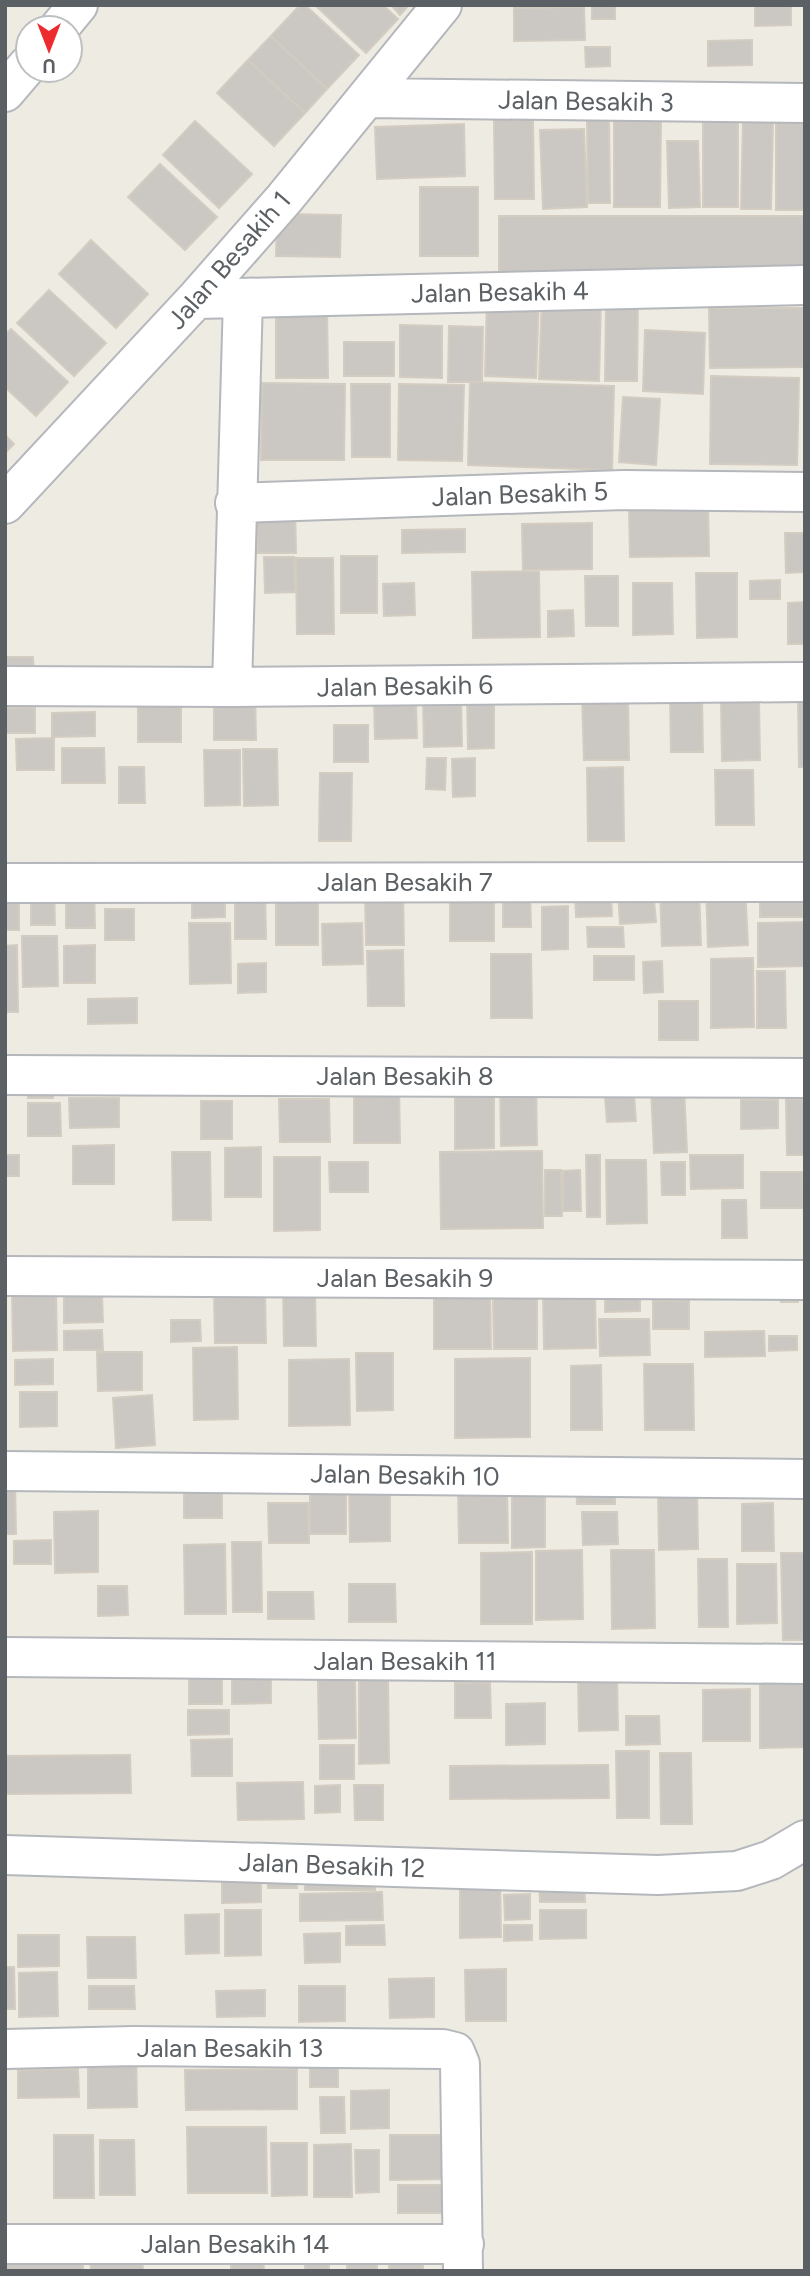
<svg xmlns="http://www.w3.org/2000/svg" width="810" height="2276" viewBox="0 0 810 2276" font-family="Figtree,sans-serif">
  <rect width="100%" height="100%" fill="#eeebe3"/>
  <path fill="#cbc7c2" stroke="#d3ccc1" stroke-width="2" d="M300,5h5l54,50 -32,34 -56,-53z
    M315,5h68l15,14 -32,34z
    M391,5h18l-9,10z
    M592,5h23v14h-23z
    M755,5h36v20l-36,1z
    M584,7l1,33 -71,1v-33z
    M271,36l56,53 -22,24 -57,-53z
    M752,40v25l-44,1v-25z
    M585,47h25v19l-24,1z
    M248,60l57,53 -31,33 -57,-53z
    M614,118l47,1 -1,88h-46z
    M494,119h39l1,80h-39z
    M587,120h22l1,83h-22z
    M743,120l30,1 -2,88h-30z
    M195,121l57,53 -33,34 -56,-53z
    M776,121h29v89h-29z
    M703,122h35v85h-35z
    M464,124l1,52 -88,3 -2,-52z
    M584,129l3,78 -44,2 -3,-79z
    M667,141h31l2,66 -31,1z
    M160,164l57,53 -32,33 -57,-53z
    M420,187h58v69h-58z
    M277,214l64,1 -1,42 -64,-1z
    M499,216h306v57h-306z
    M91,240l57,54 -32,34 -57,-54z
    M49,290l57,53 -32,33 -57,-53z
    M487,298l52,1 -3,79 -51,-2z
    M542,298l59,2 -2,81 -60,-2z
    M606,300l32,1 -1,80h-32z
    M327,305l1,73h-52v-72z
    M709,308h94v59l-93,1z
    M400,325l42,1v52l-42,-1z
    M449,326l34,1 -1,55h-34z
    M11,329l57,53 -32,34 -31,-29v-52z
    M645,330l60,3 -2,61 -60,-3z
    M344,342h50v34h-50z
    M711,376l88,2 -2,87 -87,-1z
    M470,382l144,4 -2,84 -144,-5z
    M262,383l83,1 -1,76h-83z
    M351,384h39v73h-38z
    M399,384l65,1 -2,76 -64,-1z
    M623,397l37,2 -4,66 -37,-3z
    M5,435l9,9 -9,9z
    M708,504l1,52 -79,1 -1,-52z
    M295,505l1,48h-39l-1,-47z
    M592,523v46l-69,1 -1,-46z
    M465,529v23l-63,1v-23z
    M785,533h20v39l-19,1z
    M341,556h36v57h-36z
    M264,557h30l1,35 -30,1z
    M296,558h37l1,76h-37z
    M539,571l1,66 -67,1 -1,-66z
    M696,573h41v64l-40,1z
    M585,576h33v50h-32z
    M780,580v19h-30v-18z
    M414,583l1,32 -31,1 -1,-32z
    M633,583h39l1,51 -40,1z
    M805,602v42h-17v-41z
    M573,610l1,26 -26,1v-26z
    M5,657h28l1,20 -29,1z
    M255,691l1,49h-42v-48z
    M628,693l1,67h-45l-2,-66z
    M181,696v46h-43v-45z
    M461,697l1,49 -38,1 -1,-49z
    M670,697h32l1,55h-32z
    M798,697h7v70h-6z
    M467,698h27v50l-26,1z
    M374,702h42l1,36 -42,1z
    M721,702h38l1,58 -38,1z
    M6,708h29v25h-29z
    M95,712v24l-43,1v-24z
    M334,725h34v37h-34z
    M54,738v32h-37l-1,-31z
    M62,748h42l1,35h-43z
    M243,749h34l1,56 -34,1z
    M204,750h36v55l-35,1z
    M427,758h19l-1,32 -19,-1z
    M475,758v38l-22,1 -1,-38z
    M119,767h25l1,36h-26z
    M623,767l1,74h-36l-1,-73z
    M715,770h38l1,55h-38z
    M320,773h32l-1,68h-32z
    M745,886l3,59 -40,2 -2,-59z
    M31,887h23l1,38h-24z
    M94,887l1,41h-29v-40z
    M494,887v54h-44v-53z
    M235,888h30l1,51h-31z
    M699,888l2,57 -39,1 -2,-57z
    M5,889h14v41h-14z
    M503,889h27l1,38h-28z
    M653,889l3,33 -36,2 -2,-32z
    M760,890h42l1,27h-43z
    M403,891l1,54h-38l-1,-53z
    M611,892l1,24 -36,1 -1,-24z
    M225,894v23l-33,1v-23z
    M276,899h42v46h-42z
    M568,906v43l-26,1v-43z
    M105,909h29v31h-29z
    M805,922v44l-47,1v-44z
    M189,923h41l1,60 -41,1z
    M362,923l1,41 -40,1 -1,-41z
    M587,927h36l1,20h-36z
    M22,936h35l1,50 -35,1z
    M17,945l1,67h-13v-66z
    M95,945v38h-31v-37z
    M403,950l1,56h-36l-1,-55z
    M491,954h40l1,64h-41z
    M594,956h40v24h-40z
    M753,958l1,69 -43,1v-69z
    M662,961l1,31 -19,1 -1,-31z
    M266,963v29l-28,1v-29z
    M757,971h28l1,57h-29z
    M137,998v25l-49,1v-25z
    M659,1001h39v39h-39z
    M500,1079h36l1,66 -36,1z
    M494,1082v66l-39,1v-66z
    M28,1083h25v15h-25z
    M399,1087l1,56h-46v-55z
    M684,1088l3,64 -33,1 -3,-64z
    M634,1094l2,27 -29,1 -2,-26z
    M69,1098h50v29l-49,1z
    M279,1099h50l1,43h-50z
    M786,1099h19v56h-18z
    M741,1100h37v28l-37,1z
    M201,1101h31v38h-31z
    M28,1103h32l1,33h-33z
    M114,1145v39h-41v-38z
    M261,1147v50h-36v-49z
    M542,1151l1,77 -102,1 -1,-77z
    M172,1152h38l1,68h-38z
    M5,1155h14v21h-14z
    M586,1155h14v62h-13z
    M690,1155h53v33l-52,1z
    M274,1157h46v73l-46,1z
    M606,1160h40l1,63 -40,1z
    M329,1162h39v30h-38z
    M661,1162h24v33h-23z
    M545,1170h16l1,46h-17z
    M580,1170l1,41h-18v-40z
    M761,1172h41l1,36h-42z
    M722,1200h24l1,38h-25z
    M490,1287l1,62h-57v-61z
    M781,1287h17v15h-17z
    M283,1288h32l1,58h-32z
    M56,1290l1,60 -44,1 -1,-60z
    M605,1291h35v20l-35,1z
    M214,1293h51l1,50h-51z
    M543,1293h52l1,55 -52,1z
    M64,1295h38l1,27 -39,1z
    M537,1296v53h-43l-1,-52z
    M653,1301h36v28h-36z
    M599,1319h50l1,36 -50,1z
    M171,1320h29l1,21 -30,1z
    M102,1330l1,20h-39v-19z
    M764,1331l1,25 -60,1v-25z
    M769,1336h28v14l-28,1z
    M237,1347l1,72 -44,1 -1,-72z
    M97,1352h45v38l-44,1z
    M356,1353h37v57l-36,1z
    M530,1358v79l-75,1v-79z
    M53,1359v25l-38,1v-25z
    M349,1359l1,66 -61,1v-66z
    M644,1364h49l1,66h-49z
    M601,1365l1,65h-31v-64z
    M20,1392h37v34l-37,1z
    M152,1395l3,50 -39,3 -3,-50z
    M5,1480h10l1,54h-11z
    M615,1481v23h-38l-1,-22z
    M184,1483h38v35h-38z
    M310,1483h36v51h-36z
    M349,1484h41v57l-40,1z
    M458,1488h49l1,55h-49z
    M512,1488h33v59l-33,1z
    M658,1488h39l1,61 -39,1z
    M268,1503h40l1,40h-40z
    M773,1503l1,48h-32v-47z
    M98,1511v61l-43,1 -1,-61z
    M582,1512h35l1,32 -35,1z
    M51,1540v24h-37v-23z
    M232,1542h29l1,70h-29z
    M225,1544l1,70h-41l-1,-69z
    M582,1550l1,69 -47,1v-69z
    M611,1550h43l1,78 -43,1z
    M532,1552v72h-51v-71z
    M781,1553h24v87h-22z
    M698,1559h29l1,68h-29z
    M737,1564h39l1,59 -40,1z
    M349,1584h46l1,38h-47z
    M98,1586h29l1,29 -30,1z
    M268,1592h45l1,27h-46z
    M189,1667h33v37h-33z
    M232,1670h39v33l-39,1z
    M388,1674l1,89 -30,1v-89z
    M578,1675h39l1,55 -39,1z
    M318,1680h37l1,58 -37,1z
    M805,1681v66l-45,1v-66z
    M455,1683h35l1,35h-36z
    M750,1689v52h-47v-51z
    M545,1703v41l-39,1v-41z
    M188,1710h41v24l-41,1z
    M626,1716h33l1,28 -34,1z
    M232,1739v37h-40l-1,-36z
    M320,1745h34v34h-34z
    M616,1751h33v67h-32z
    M660,1753h31l1,71h-31z
    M130,1755l1,38 -126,1v-38z
    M608,1765l1,33 -159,1v-33z
    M303,1782l1,37 -66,1 -1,-37z
    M340,1785v27l-25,1v-27z
    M354,1785h29v35h-28z
    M222,1867h39v35l-39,1z
    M267,1867h29l1,21h-29z
    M374,1869l1,21h-70v-20z
    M584,1873l1,29h-45l-1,-28z
    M460,1875h40l1,62 -41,1z
    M382,1892l1,28 -83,1v-27z
    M530,1894v25l-25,1 -1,-25z
    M225,1910h36v45l-36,1z
    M540,1910h46v28l-46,1z
    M219,1914v39l-33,1 -1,-39z
    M384,1925l1,20h-39v-19z
    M504,1925h28v15l-28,1z
    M340,1933v29l-35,1 -1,-29z
    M18,1935h41v31l-41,1z
    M87,1937h48l1,41h-48z
    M5,1967h9l1,42h-10z
    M506,1969v52h-40l-1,-51z
    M57,1972l1,44 -39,1v-44z
    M434,1978v39l-44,1 -1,-39z
    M89,1986h45l1,23h-46z
    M299,1986h46v35l-46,1z
    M265,1990v26l-48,1 -1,-26z
    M88,2049h48l1,58 -49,1z
    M338,2054v33h-28v-32z
    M78,2069l1,28 -61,1v-28z
    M297,2069v40l-111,1 -1,-40z
    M389,2090v38l-38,1v-38z
    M320,2097h24l1,36h-24z
    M187,2127h79l1,66h-79z
    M54,2135h39l1,63h-40z
    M390,2135h57v44l-57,1z
    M100,2140h34l1,55h-35z
    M271,2143h36v52l-35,1z
    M351,2144l1,53h-38v-52z
    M355,2150h24v42l-23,1z
    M398,2185h50v28h-50z
    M305,2249h24v21l-24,1z
    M142,2253l1,18h-52l-1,-17z
    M231,2256h32l1,15h-33z
    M423,2260v11h-34v-10z
    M83,2261v10h-78v-9z
    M347,2264h30v7h-30z"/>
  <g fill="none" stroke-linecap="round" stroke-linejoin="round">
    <g stroke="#b4b7bb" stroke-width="42">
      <path id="street" d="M59,28l19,-23
        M5,92l23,-27
        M367,98l438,5
        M196,299l609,-14
        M235,503l389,-13 181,2
        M5,504l191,-205 88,-100 158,-194
        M5,686l227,1 573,-5
        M232,687l11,-389
        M5,883l800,-1
        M5,1075l800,3
        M5,1276l800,4
        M5,1471l800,8
        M5,1657l800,7
        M5,1855l653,20 79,-4 34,-11 34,-20
        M5,2049l129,-3 309,3 12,3 5,12 3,207
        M5,2244h459"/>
    </g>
    <use href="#street" stroke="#fff" stroke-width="38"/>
  </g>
  <g text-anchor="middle" stroke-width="5" stroke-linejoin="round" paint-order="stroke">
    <g font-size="26" fill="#5b6064" stroke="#fff">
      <text transform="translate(586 101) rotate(1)" y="9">Jalan Besakih 3</text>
      <text transform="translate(229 260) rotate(-49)" y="9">Jalan Besakih 1</text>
      <text transform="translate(500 292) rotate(-1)" y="9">Jalan Besakih 4</text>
      <text transform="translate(520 494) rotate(-2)" y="9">Jalan Besakih 5</text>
      <text transform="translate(405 686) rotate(-1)" y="9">Jalan Besakih 6</text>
      <text x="405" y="891">Jalan Besakih 7</text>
      <text x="405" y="1085">Jalan Besakih 8</text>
      <text x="405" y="1287">Jalan Besakih 9</text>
      <text transform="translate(405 1475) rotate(1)" y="9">Jalan Besakih 10</text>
      <text x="405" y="1670">Jalan Besakih 11</text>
      <text transform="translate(332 1865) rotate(2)" y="9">Jalan Besakih 12</text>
      <text x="230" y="2057">Jalan Besakih 13</text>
      <text x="235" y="2253">Jalan Besakih 14</text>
    </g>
  </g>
  <rect width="810" height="2276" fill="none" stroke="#5b6064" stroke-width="14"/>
  <g transform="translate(49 49) rotate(180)"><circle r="33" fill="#ffffff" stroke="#bdbfc1" stroke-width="2"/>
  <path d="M0-5L12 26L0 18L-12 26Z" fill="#ed2b2f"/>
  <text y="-10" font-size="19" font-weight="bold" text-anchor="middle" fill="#5b6064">U</text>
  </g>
</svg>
